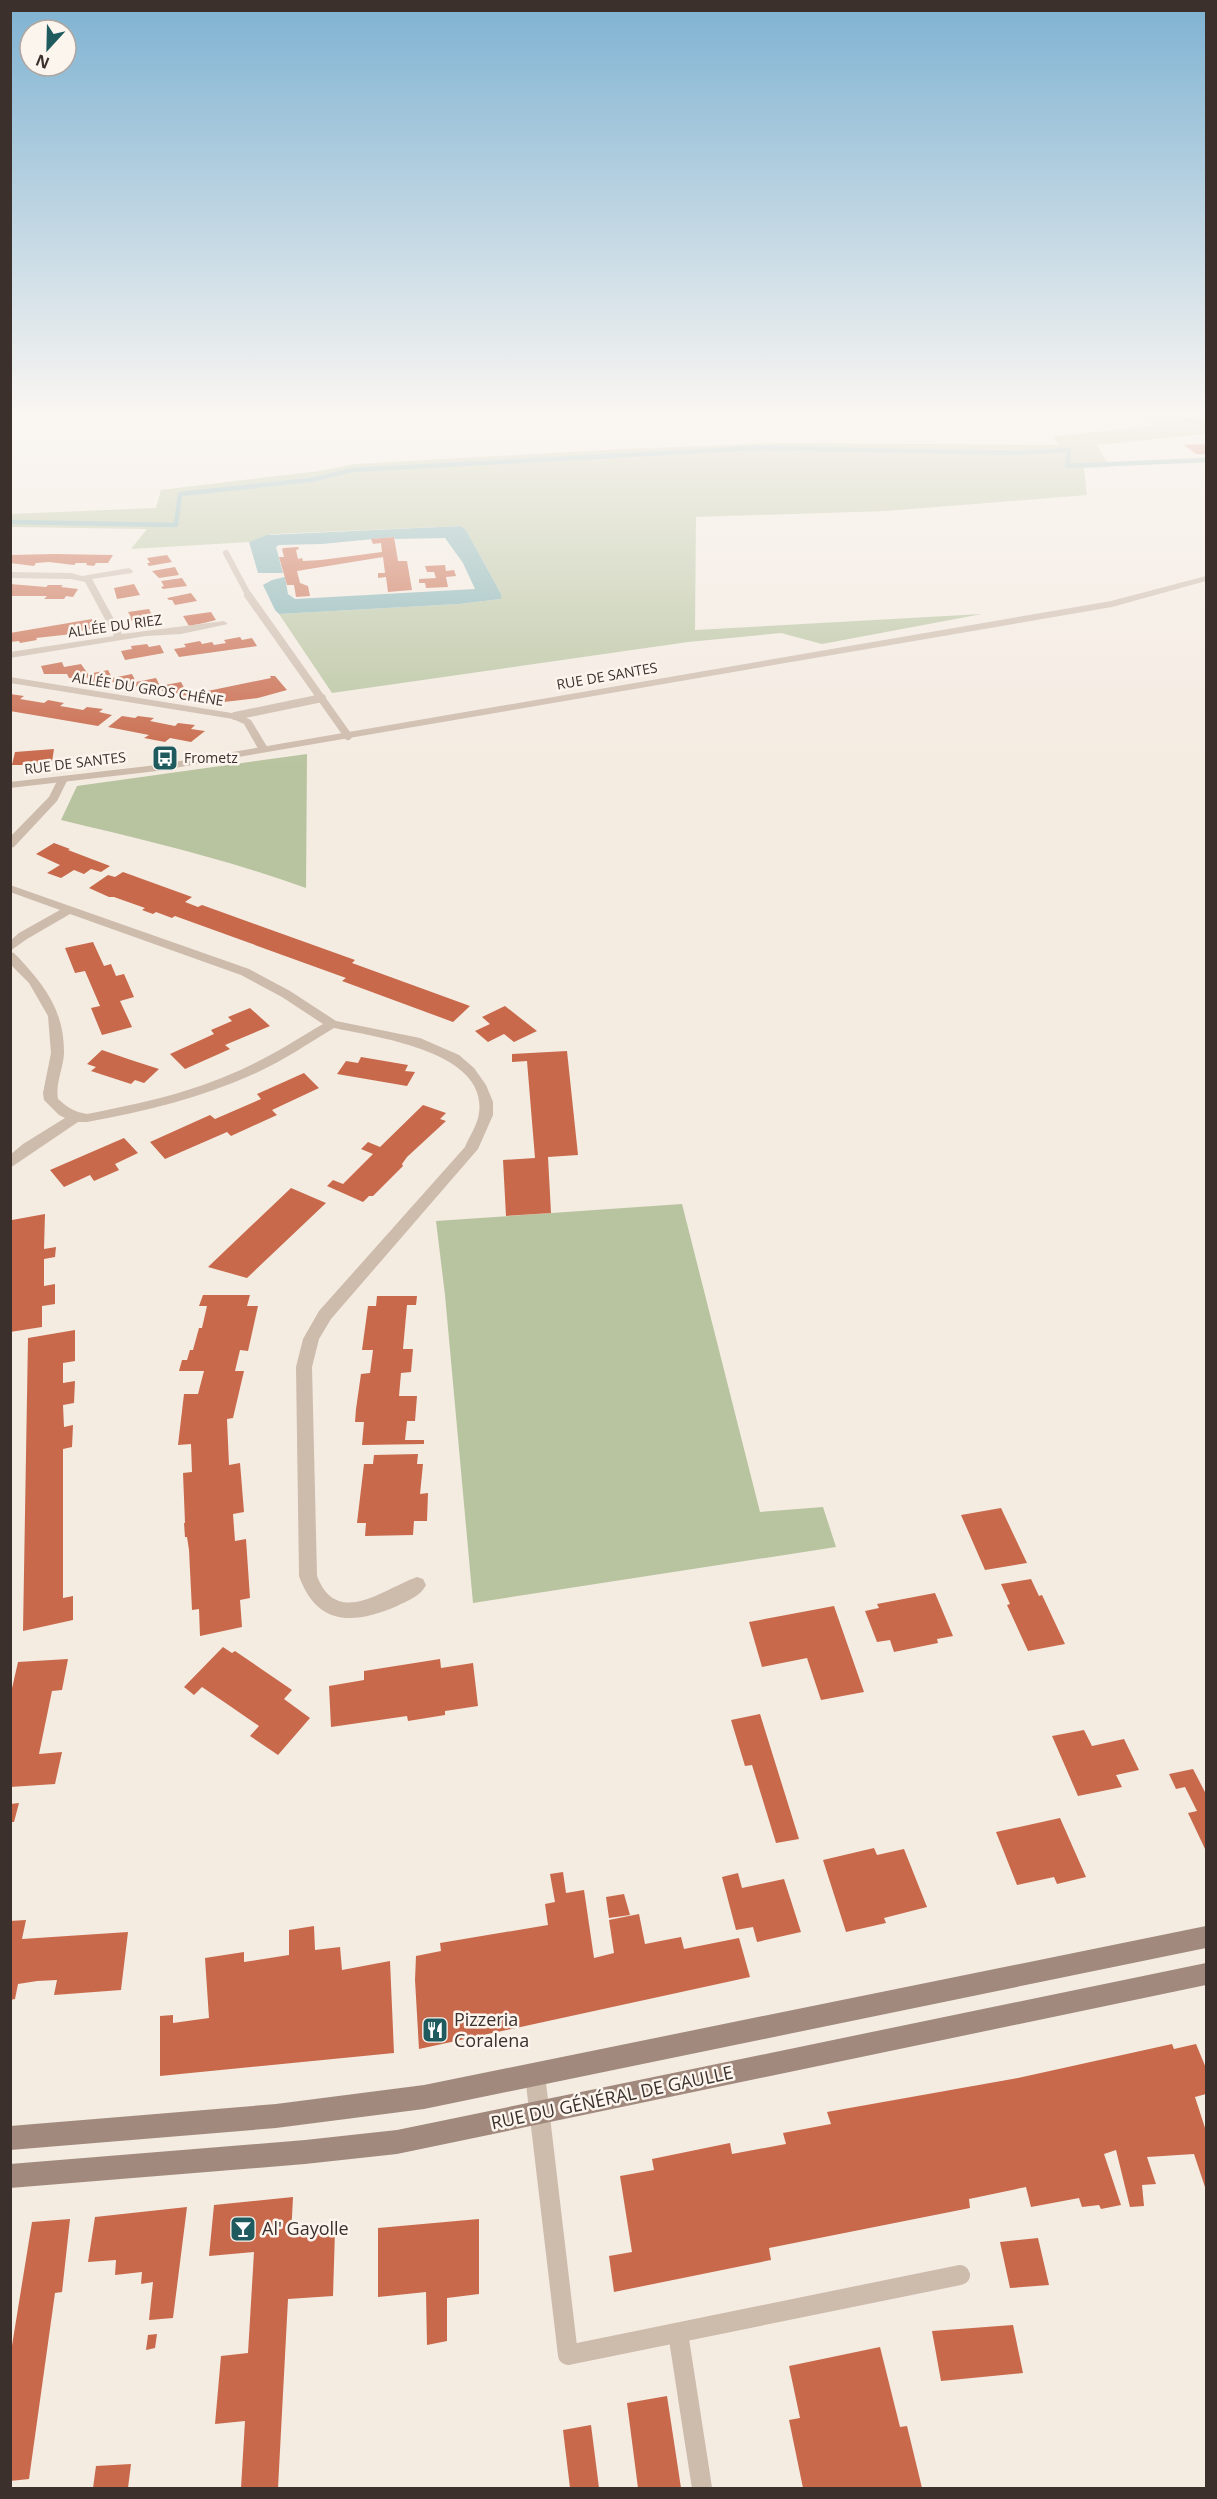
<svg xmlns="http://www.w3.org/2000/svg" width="1217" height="2499" viewBox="0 0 1217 2499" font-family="'Open Sans',sans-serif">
  <rect width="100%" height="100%" fill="#f4ebe1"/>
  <path fill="#b8c4a0" d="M1116,415h90v19l-109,11 13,22 -26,1 3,27 -201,16 -190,6 -1,113 287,-16 -160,30 -41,-11 -93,9 -356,51 -53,-79 180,-10 42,-5v-5l-35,-64 -5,-4 -189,8 -23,8 -118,7 16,-20 -136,-2v-13l145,-6 5,-18 158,-19 36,-7 269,-15 159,-6 276,2 -7,-8 104,-12z
    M307,754l-1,134c-80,-29 -162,-48 -245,-68l16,-34z
    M682,1204l78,308 63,-5 13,40 -363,56 -28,-308 -9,-74z"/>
  <path fill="#7fb0b2" d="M461,526l5,4 35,64v5l-42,5 -180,10 -4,-4 -12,-25 9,-5 13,-3 3,17 7,5 180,-10 -12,-26 -18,-25 -50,1 -1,-2 -72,7 -43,1 -3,2 7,26h-25l-9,-31 18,-7z"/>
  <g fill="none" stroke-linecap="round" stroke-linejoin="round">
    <path stroke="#7fb0b2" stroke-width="4.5" d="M10,522l166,3 4,-31 131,-14 42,-10 404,-22 258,5 54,-3 -2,16 139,-6"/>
  </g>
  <path fill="#c8694b" d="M1206,444v10h-10l-12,-9z
    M394,537l4,24h9l5,29 -24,2 -2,-15 -8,1v-5h7l-2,-16 -86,14 3,12 8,3 2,10 -14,1 -2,-12h-7l-8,-28h5l-2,-8 2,-1 14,-1 1,2 -3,1 2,9 4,-1 1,3 18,-1 61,-8 -1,-9 -8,1 -2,-5z
    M10,555l45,-1 58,1 -5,8h-12l-2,3 -8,-1 1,-2h-11l-2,2 -25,-3 -13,1 -2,3 -24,-3z
    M167,555l5,7 -23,4 -2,-3h3l-3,-5z
    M445,565l1,6 8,-1 2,6 -10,1 2,10 -22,1 -1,-5h-6v-4l17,-1 -2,-6h-7l-2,-6z
    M175,567l4,8 -20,3 -7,-7z
    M182,578l5,8 -24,3 -2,-2 3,-1 -3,-5z
    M10,584l36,3 2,-2h15l-2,2 17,2 -5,8 -7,-1 -2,3h-20l3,-3h-37z
    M134,584l6,11 -23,4 -3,-11z
    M191,593l6,8 -22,4 -3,-5h-3l-2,-2z
    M149,609l4,8 -24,4 -1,-3 3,-1 -3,-5z
    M211,612l5,8 -12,3 -15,3 -6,-10z
    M92,619l4,9 -16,3 1,2 -45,5 1,2 -17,3 -1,-2 -9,1v-9z
    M240,637l2,3 10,-2 5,8 -78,11 -5,-8 12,-2 -2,-3 16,-3 2,3 10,-2 2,3 12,-2 -2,-3z
    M147,644l2,3 11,-2 4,8 -39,7 -4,-9 11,-2 -1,-3z
    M62,662l2,5 17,-3 7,10 20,-4 4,8 20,-4 4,8 20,-4 4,8 21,-4 7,13 -9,1 -2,-3 -12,2 -3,-5 -8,2 -2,-4 -11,3 -3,-5 -8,2 -2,-4 -12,3 -2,-5 -8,2 -2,-3 -12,2 -2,-5h-21l-2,-4h-23l-3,-8z
    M270,676h5l12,14 -29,8 -34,4 -1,-3 -15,3 -2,-2 -9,1 -4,-7 78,-16z
    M10,694l14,2 -4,3 24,4 4,-3 16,3 -4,3 12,2 11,2 4,-3 16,2 -4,3 13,3 -14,11 -88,-15z
    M122,716l13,2 3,-2 16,2 -4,3 25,5 3,-3 17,2 -4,4 14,2 -14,11 -21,-4 -5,4 -21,-4 5,-3 -41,-8z
    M54,749l-2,13 -29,5v-2h-11l3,-13z
    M54,843l16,6 -2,1 42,16 -9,6 -10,-3 -7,5 -10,-4 -13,8 -14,-5 13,-8 -24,-11z
    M123,872l69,25 -7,5 13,5 4,-2 153,55 -3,3 118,43 -17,16 -111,-41 4,-3 -171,-62 -3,2 -16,-6 -3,2 -11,-4 3,-2 -31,-11h-5l-20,-9 19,-13 7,2z
    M93,942l11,24 7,-2 5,12 8,-2 10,23 -14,4 12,26 -30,8 -11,-27 9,-2 -15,-35 -10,2 -10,-25z
    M505,1006l14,11 18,14 -23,11 -10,-8 -16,8 -13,-11 15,-7 -8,-7z
    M250,1008l20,18 -45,19 5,4 -45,20 -15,-15 44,-20 -3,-4 21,-9 -4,-4z
    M102,1050l29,10 28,9 -15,14 -9,-3 -4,4 -40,-13 5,-4 -9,-3z
    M567,1051l11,104 -30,2 3,56 -45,3 -3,-56 32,-2 -8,-97 -15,1v-8z
    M361,1057l47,8 -3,6 10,1 -8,14 -70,-12 9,-13 12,2z
    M304,1073l15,15 -47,22 5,5 -46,21 -4,-4 -62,27 -15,-17 60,-27 5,4 46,-20 -4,-5z
    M423,1105l23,8 -6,6 6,2 -39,36 -5,7 1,2 -30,30h-4l-6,6 -36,-16 6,-6 10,4 30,-30 -12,-5 7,-7 12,5z
    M124,1138l14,15 -23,11 4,6 -25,11 -4,-6 -26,12 -14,-17z
    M291,1188l35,15 -79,75 -39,-11z
    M45,1214l-1,35 12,-2 -1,10 -11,2v27l11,-2v20l-13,2v21l-32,5 2,-112z
    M203,1295h47l-3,11h11l-10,45 -8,-1 -5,21h9l-11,47 -6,1 2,46 11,-2 4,49 -11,2 2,27 11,-2 4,59 -10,2 2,27 -42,9 -1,-27 -7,1 -3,-60 -2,-13h-2l-1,-14h1l-2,-50 9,-1 -1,-28 -13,1 6,-51h14l6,-23h-25l3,-11h5l3,-10h3l6,-22h3l5,-22h-8z
    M377,1296h40l-1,9h-9l-4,44h10l-2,23 -10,1 -2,23h18l-2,25h-8l-2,19h19v4l-62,1 2,-23h-9l1,-13 5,-35 9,-1 3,-23h-11l6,-44h8z
    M75,1330v31l-12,2v20l12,-2 -1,22 -11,2 1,22 9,-2 -1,22 -9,2v149l10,-2v24l-50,11 5,-293z
    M418,1454l-1,10h6l-3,30 8,-1 -1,28h-13l-1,14 -48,1 1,-13h-9l7,-59h9l1,-9z
    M1001,1508l26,55 -42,7 -24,-55z
    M1031,1579l8,17 3,-1 23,49 -37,7 -21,-46 3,-1 -9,-20z
    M935,1593l18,43 -16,3 1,4 -44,9 -4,-12 -13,2 -12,-31 14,-3 -2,-4z
    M834,1606l30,86 -43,8 -14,-42 -45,9 -13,-45z
    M223,1647l9,6 3,-2 57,39 -8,9 26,19 -32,37 -28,-19 9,-10 -29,-20 -28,-19 -8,8 -10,-8z
    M68,1659l-6,31 -10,1 -13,63 23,-2 -7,32 -45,3v-90l8,-35z
    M440,1659l1,9 32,-5 5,43 -33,5v4l-37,6 -1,-5 -76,11 -2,-41 35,-6v-9z
    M760,1714l39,125 -23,4 -24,-78 -7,1 -14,-46z
    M1084,1730l8,16 32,-7 15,31 -23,5 6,12 -44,9 -26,-60z
    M1193,1769l13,25v57l-18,-38 9,-2 -12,-24 -9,2 -7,-15z
    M19,1803l-5,19h-4v-18z
    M1060,1818l26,59 -29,7 -3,-7 -37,8 -21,-53z
    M874,1848l3,7 27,-6 23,58 -43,11 2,5 -40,9 -23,-72z
    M563,1872l3,21 18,-3 10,68 20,-5 -5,-33 30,-6 6,30 36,-7 3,12 55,-11 11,39 -331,72 -4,-69 1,-24 25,-5 -1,-8 108,-18 -3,-21 10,-2 -5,-28z
    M738,1873l4,15 42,-9 17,53 -44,10 -4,-15 -17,3 -14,-53z
    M624,1894l6,21 -21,3 -3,-21z
    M26,1920l-4,19 106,-7 -7,58 -67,5 3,-15 -20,1 -19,3 -3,15 -5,1v-79z
    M314,1926l1,24 25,-3 2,23 48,-9 4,92 -234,23v-60l13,-1v8l36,-5 -4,-60 39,-6v10l45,-7v-25z
    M1172,2044l2,5 22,-5 10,24v26l-11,3 11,34v59l-12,-36 -47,3 9,27 -14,1 2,21 -14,1 -14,-57 -12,4 17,51 -20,4 -2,-4 -17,2 -3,-9 -48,9 -5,-20 -57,12 1,9 -201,40 2,12 -157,32 -5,-36 23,-4 -12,-76 34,-6 -2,-11 78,-16 2,11 54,-10 -3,-11 48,-9 -4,-12 191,-34z
    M293,2197l-2,39 44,-5 -2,65 -45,3 -10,189h-37l4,-67 -30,3 6,-68 27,-3 6,-101 -45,4 5,-51z
    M187,2207l-14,111 -24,2 4,-38 -12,2 1,-12 -27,3 1,-15 -28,2 7,-45z
    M70,2219l-8,73 -7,1 -26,186 -19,2v-123l22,-136z
    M479,2219v75l-32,4v43l-20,4 -1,-53 -48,5v-69z
    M1038,2238l11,47 -39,3 -10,-46z
    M1013,2325l10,48 -82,8 -9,-50z
    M157,2334l-2,14 -9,2 2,-15z
    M880,2347l20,80 7,-1 15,62h-119l-14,-68 11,-2 -11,-52z
    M667,2396l14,92h-43l-11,-85z
    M591,2425l8,63h-29l-7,-58z
    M131,2464l-3,24h-35l3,-22z"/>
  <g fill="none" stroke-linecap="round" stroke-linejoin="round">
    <path stroke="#cdbbac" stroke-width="6" d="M226,553l23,43"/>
    <path stroke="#cdbbac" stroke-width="8" d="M248,595l100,141
      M235,716l87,-18"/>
    <path stroke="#cdbbac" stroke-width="20" d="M535,2075l33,280 392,-80
      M678,2333l24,155"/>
    <path fill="#cdbbac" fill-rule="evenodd" d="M129,568l4,3 -1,2 -40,6 30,55 102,-13 4,3 -47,10 -35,2 -136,22v-6l104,-16 -29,-54 -14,-3 -61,-1v-6l61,1 11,3z
      M10,677l228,37 13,6 18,30 -9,2 -16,-28 -11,-5 -223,-36z
      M62,778l5,3 -10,20 -43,46 -4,1v-11l39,-40 9,-18z
      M10,885l239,84 41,22 46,30 84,17 39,17 15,13 12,17 7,17v13l-15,34 -147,170 -12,20 -7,28 5,209c20,53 68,12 100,1l6,2 3,6c-5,11 -19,16 -29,21 -44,19 -80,20 -98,-30l-3,-209 7,-28 16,-28 146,-164c4,-10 13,-23 14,-34 9,-62 -104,-76 -145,-85 -25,15 -50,32 -76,44 -55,25 -111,39 -171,50h-9l-68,46v-13l13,-11 42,-26 -6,-3 -15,-15 -1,-7 8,-40 -3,-37 -19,-33 -19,-19v-12l4,1c29,30 50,56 50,99 0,15 -9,31 -6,47 9,8 16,13 29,15 57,-11 111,-23 164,-49 25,-12 48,-27 72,-41l-41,-27 -41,-22 -171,-61 -43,25 -17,12v-10l9,-8 41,-23 -50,-18z"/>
    <path fill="#cdbbac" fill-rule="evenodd" d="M1206,576v5l-94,26 -955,164 -147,17v-6l147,-17 954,-164z"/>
    <path fill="#a18a7d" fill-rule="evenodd" d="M1155,415h13l38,7v4z
      M1206,1926v22l-782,161 -148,19 -266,22v-24l266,-22 148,-19z
      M1206,1963v22l-809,169 -92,10 -295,24v-24l295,-24 92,-10z"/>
  </g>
  <linearGradient id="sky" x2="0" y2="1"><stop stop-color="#7eb2d2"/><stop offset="0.54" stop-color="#faf6f2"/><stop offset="1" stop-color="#faf6f2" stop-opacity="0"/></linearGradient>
  <rect width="1217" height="765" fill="url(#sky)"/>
  <defs>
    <g id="bus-square" transform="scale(1.35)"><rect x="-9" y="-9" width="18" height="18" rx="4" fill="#1f5a5e" stroke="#fbf5ee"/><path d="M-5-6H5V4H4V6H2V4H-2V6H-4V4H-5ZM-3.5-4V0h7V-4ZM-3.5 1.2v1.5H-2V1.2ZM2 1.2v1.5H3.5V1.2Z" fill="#fff"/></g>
    <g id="restaurant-square" transform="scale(1.35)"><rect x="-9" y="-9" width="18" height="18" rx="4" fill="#1f5a5e" stroke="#fbf5ee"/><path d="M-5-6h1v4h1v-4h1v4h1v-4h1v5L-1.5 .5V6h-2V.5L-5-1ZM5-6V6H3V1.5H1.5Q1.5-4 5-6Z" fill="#fff"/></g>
    <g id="bar-square" transform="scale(1.35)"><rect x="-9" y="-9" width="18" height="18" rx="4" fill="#1f5a5e" stroke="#fbf5ee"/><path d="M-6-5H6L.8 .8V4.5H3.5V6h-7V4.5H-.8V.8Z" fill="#fff"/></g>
  </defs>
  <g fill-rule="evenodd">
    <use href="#bus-square" x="165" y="758"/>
    <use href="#restaurant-square" x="435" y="2030"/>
    <use href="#bar-square" x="243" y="2229"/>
  </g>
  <g text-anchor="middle" stroke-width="5" stroke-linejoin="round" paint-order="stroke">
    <g font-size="14" fill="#3b302b" stroke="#fbf5ee">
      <text transform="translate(115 626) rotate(-8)" y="5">ALLÉE DU RIEZ</text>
      <text transform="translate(607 676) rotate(-10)" y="5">RUE DE SANTES</text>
      <text transform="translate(148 689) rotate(9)" y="5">ALLÉE DU GROS CHÊNE</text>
      <text transform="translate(75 763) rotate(-7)" y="5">RUE DE SANTES</text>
    </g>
    <g font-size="14" fill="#3b302b" stroke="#fbf5ee" text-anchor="start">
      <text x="184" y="763">Frometz</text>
    </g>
    <g font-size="18" fill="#3b302b" stroke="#fbf5ee" text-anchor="start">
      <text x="454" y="2026">Pizzeria<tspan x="454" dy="21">Coralena</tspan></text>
      <text x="262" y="2235">Al' Gayolle</text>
    </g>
    <g font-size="18" fill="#3b302b" stroke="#fbf5ee">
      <text transform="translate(612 2098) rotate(-12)" y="6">RUE DU GÉNÉRAL DE GAULLE</text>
    </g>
  </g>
  <rect width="1217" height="2499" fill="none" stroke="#3b302b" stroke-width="24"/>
  <g transform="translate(48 48) rotate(202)"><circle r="28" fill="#fbf5ee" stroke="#aea6a0" stroke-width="1.5"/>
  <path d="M0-4.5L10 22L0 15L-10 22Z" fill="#1f5a5e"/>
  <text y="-9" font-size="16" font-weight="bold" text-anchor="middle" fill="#3b302b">N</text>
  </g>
</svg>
